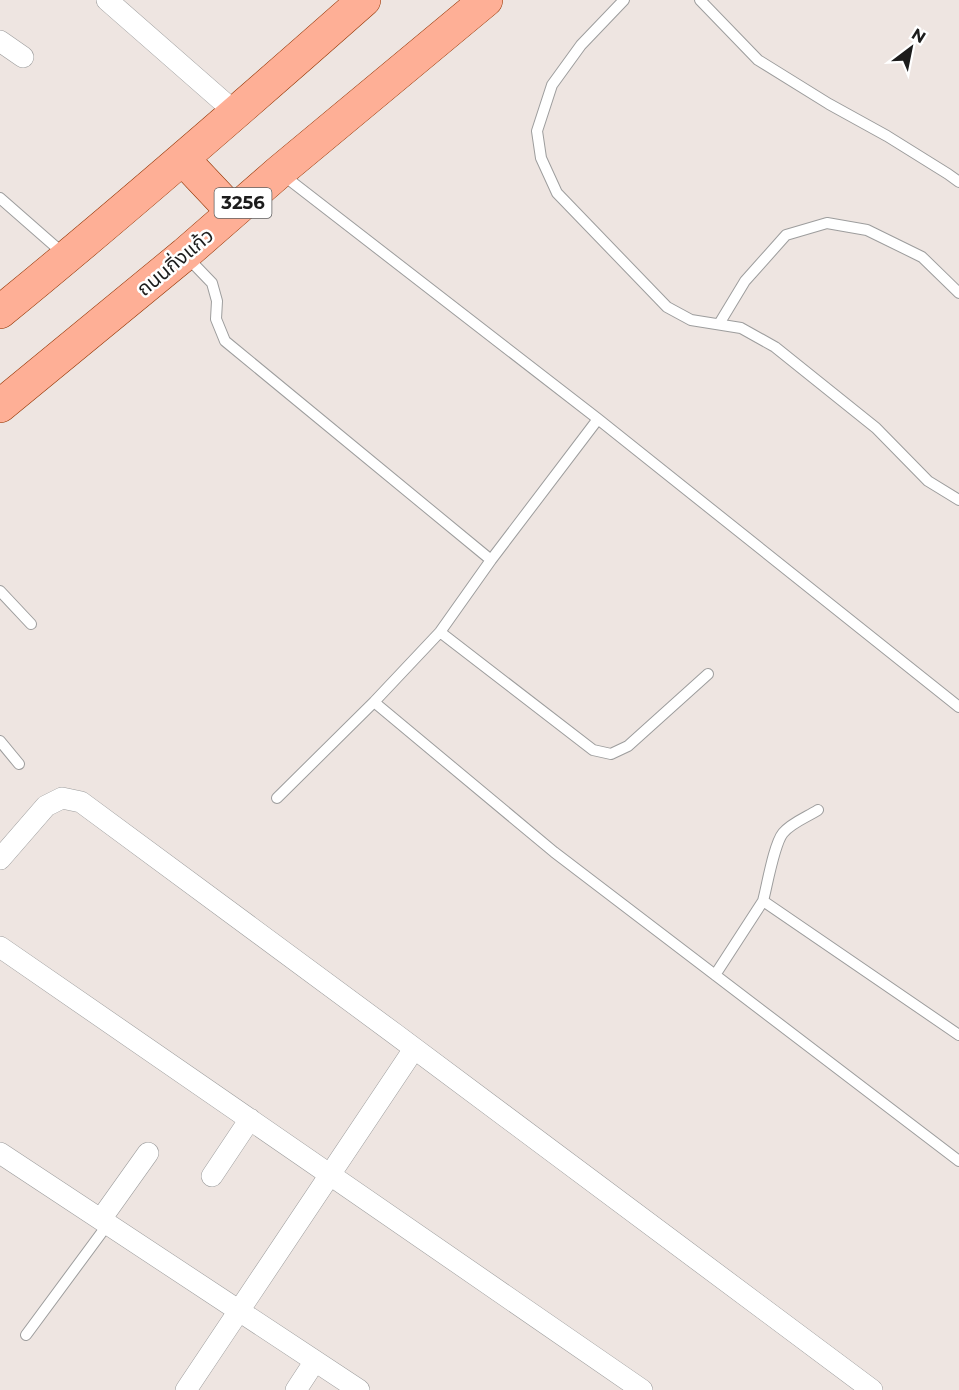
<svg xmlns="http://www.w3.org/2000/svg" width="959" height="1390" viewBox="0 0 959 1390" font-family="Montserrat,'Noto Sans Thai',sans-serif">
  <rect width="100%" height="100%" fill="#eee5e1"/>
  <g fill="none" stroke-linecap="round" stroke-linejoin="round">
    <g stroke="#9d9d9d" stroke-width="12">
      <path id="service" d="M624,0l-43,45 -29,40 -15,46 4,27 16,35 110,114 24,13 50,8 34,19 101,81 52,53 31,19
        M700,0l58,60 71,44 58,32 61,38 11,8
        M283,175l315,244 361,288
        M0,198l65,57
        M187,257l25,26 5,18 -1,18 9,22 266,219
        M719,324l26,-43 41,-46 41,-12 40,7 55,27 37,36
        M0,591l31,33
        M440,632l153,118 18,4 17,-8 80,-72
        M374,702l180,150 405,309
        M0,741l19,23
        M277,798l97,-96 66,-70 51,-72 107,-141
        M763,901c4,-15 11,-57 20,-68 8,-10 24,-16 35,-23
        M715,975l48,-74 196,134
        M26,1335l82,-111"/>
    </g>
    <g stroke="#9d9d9d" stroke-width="22">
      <path id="minor" d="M107,0l129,113
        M0,41l23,16
        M0,859l46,-53 16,-8 19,4c265,194 528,392 791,588
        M0,947l642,443
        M0,1153l359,237
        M212,1176l38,-57
        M101,1219l47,-66
        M186,1390l228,-341
        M296,1390l19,-29"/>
    </g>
    <g stroke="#933300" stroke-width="34">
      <path id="primary" d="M183,159l50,53
        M0,312c124,-101 244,-206 364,-312
        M0,406l185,-152 94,-82 207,-172"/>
    </g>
    <use href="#service" stroke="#fff" stroke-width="10"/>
    <use href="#minor" stroke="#fff" stroke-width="21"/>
    <use href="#primary" stroke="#feaf96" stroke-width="33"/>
  </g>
  <g text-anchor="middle" stroke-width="5" stroke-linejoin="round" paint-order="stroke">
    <rect fill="#fff" stroke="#606060" stroke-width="1.5" x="214.5" y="188" width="57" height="30" rx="4.5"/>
    <g font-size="18" font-weight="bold" fill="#1c1c1c">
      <text x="243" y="209">3256</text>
    </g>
    <g font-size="20" fill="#1c1c1c" stroke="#fff">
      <text transform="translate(175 262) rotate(-40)" y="7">ถนนกิ่งแก้ว</text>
    </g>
  </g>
  <g transform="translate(911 48) rotate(32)" stroke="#ffffff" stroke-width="4.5" paint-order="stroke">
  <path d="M0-4.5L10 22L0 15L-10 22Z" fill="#1c1c1c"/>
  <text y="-9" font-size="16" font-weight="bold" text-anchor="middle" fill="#1c1c1c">N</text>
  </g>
</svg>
